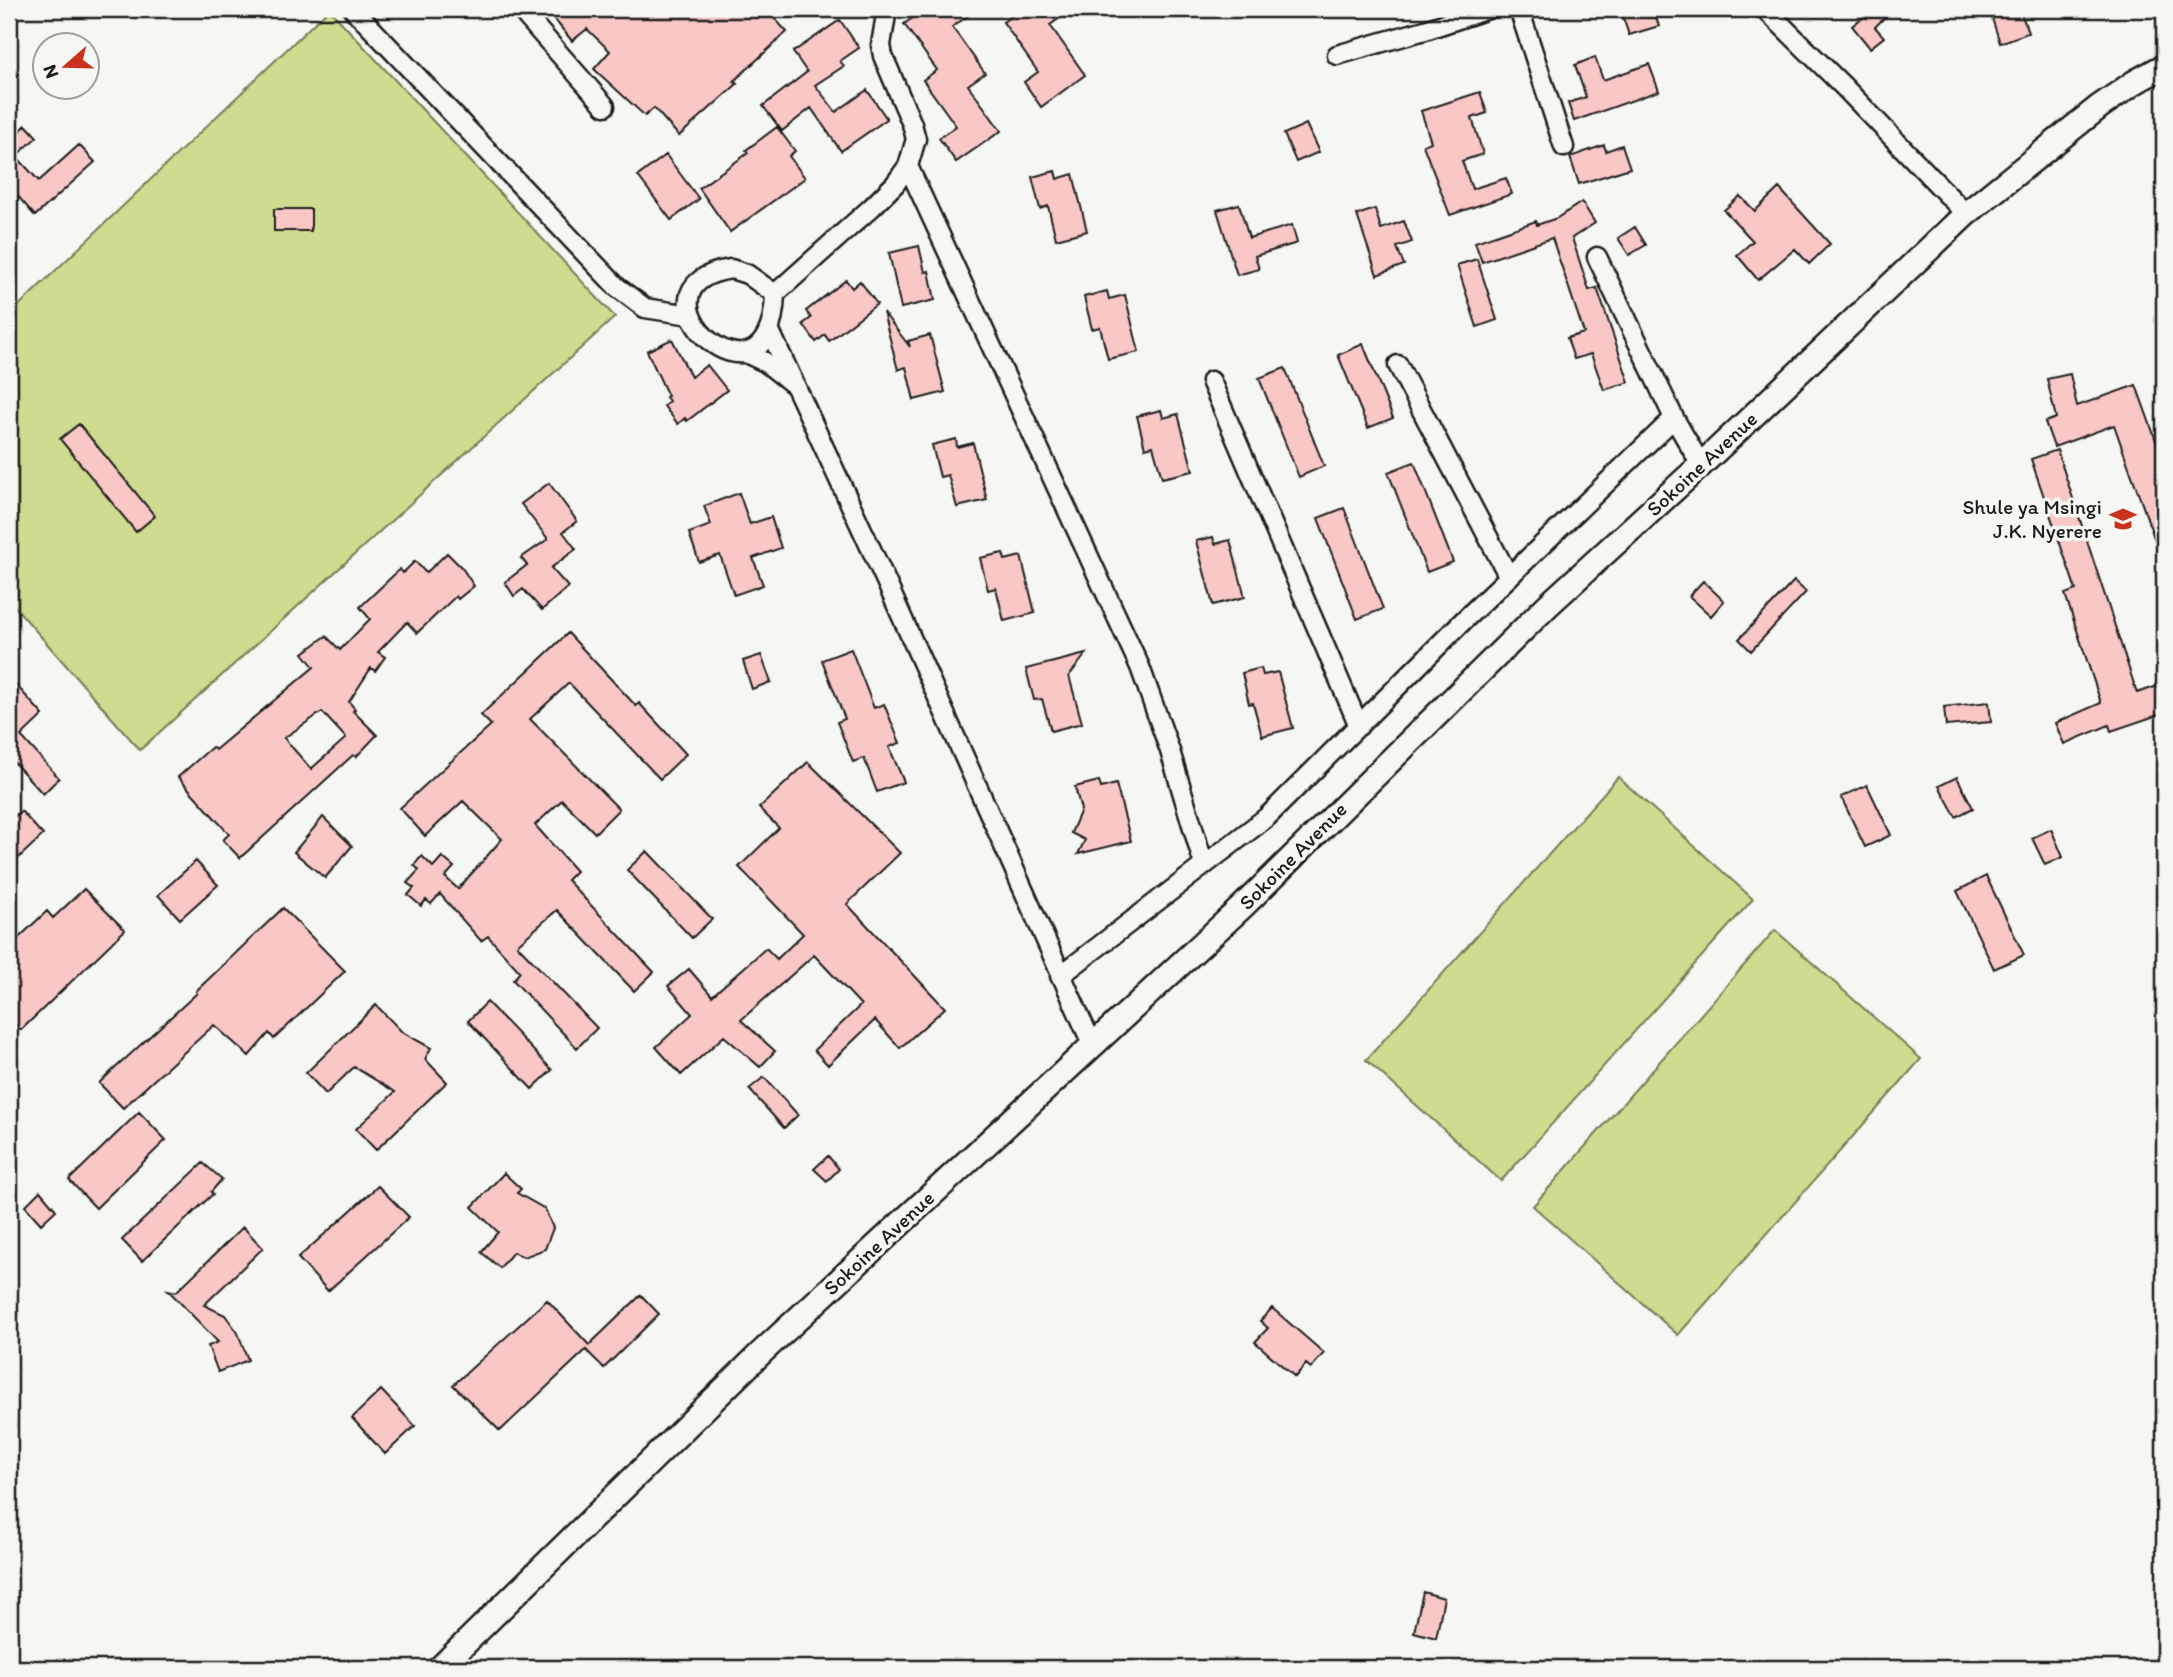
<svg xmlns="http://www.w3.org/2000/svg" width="2173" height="1677" viewBox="0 0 2173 1677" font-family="Itim,sans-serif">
  <rect width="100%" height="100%" fill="#f6f6f2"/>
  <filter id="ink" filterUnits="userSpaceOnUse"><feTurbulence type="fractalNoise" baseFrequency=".0143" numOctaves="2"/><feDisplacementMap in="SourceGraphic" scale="14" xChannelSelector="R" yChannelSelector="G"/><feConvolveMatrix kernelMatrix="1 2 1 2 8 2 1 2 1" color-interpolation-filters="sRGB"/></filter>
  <g filter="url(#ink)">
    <path fill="#cfdb8f" stroke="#767c56" stroke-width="2" d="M329,9l286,308 -475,433 -131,-150v-285z
      M1618,777l135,122 -252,282 -135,-121z
      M1775,930l146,129 -243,276 -145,-129z"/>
    <path fill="#f9c8c6" stroke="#1c1c1c" stroke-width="2" fill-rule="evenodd" d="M546,9h220l21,23 -53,49 3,3 -58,52 -25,-28 -9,8 -51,-47 16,-18 -23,-22 -15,12z
      M926,9h52l-26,18 33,46 -17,12 33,46 -45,31 -17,-24 17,-12 -33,-46 14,-10 -33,-46z
      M1021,9h52l-23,16 35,50 -44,32 -17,-25 14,-10 -35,-50z
      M1620,9h33l6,17 -30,9z
      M1873,9h20l-18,18 9,10 -14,11 -18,-22z
      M1989,9h31l8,24 -28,10z
      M840,20l19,28 -19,13 4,5 -29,19 21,27 31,-22 20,29 -46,32 -30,-43 -29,23 -19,-25 44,-34 -14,-20z
      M1595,57l8,23 46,-16 10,27 -85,30 -6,-18 18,-6 -11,-32z
      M1480,92l7,21 -15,5 11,36 -21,7 10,28 34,-11 6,16 -62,21 -27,-70 8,-3 -10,-31z
      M1306,124l13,28 -23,10 -12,-28z
      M26,125l11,12 -21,19 23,25 40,-36 16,17 -60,54 -26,-30v-45z
      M777,127l18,24 -6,5 16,22 -75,54 -31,-44 49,-35 -2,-3z
      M1604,145l2,6 16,-6 8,23 -51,16 -9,-27z
      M666,155l33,44 -28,21 -33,-44z
      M1055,171l2,8 16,-5 14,57 -31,8 -8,-33 -8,3 -8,-32z
      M1779,188l51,56 -21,20 -14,-15 -37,31 -21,-25 16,-14 -29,-31 16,-14 15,15z
      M1582,202l13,21 -23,15 17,52 8,-2 32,94 -25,8 -13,-36 -17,5 -7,-21 17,-5 -32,-95 -70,24 -7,-20 61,-21 1,4 20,-7z
      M1239,204l10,34 43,-13 5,18 -42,13 4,13 -22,6 -20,-65z
      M274,209h37v22h-37z
      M1375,209l6,20 23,-8 8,21 -15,5 7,18 -27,10 -20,-60z
      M1635,227l11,18 -17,10 -11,-17z
      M919,246l6,26 4,-1 6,29 -34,8 -12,-55z
      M1477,259l20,61 -20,7 -20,-62z
      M846,280l6,8 8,-7 17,23 -48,37 -4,-6 -9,7 -13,-18 8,-6 -5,-7z
      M1107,291l2,8 16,-4 14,57 -31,7 -8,-32 -8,2 -8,-32z
      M883,312l27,35 -2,-6 22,-6 15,57 -31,8 -8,-33 -8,3z
      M672,339l19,38 16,-12 20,25 -40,31 -2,-3 -7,6 -14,-18 5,-5 -3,-4 2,-1 -21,-45z
      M1363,344l30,74 -25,10 -30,-73z
      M1285,368l39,98 -25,11 -40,-99z
      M2070,374l7,32 59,-21 28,78v96l-2,1 -48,-135 -60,22 -9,-25 11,-4 -9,-39z
      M1161,410l2,8 15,-4 15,57 -31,7 -9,-32 -8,2 -8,-32z
      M79,424l76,92 -19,16 -76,-93z
      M956,439l1,8 16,-4 14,57 -30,7 -9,-32 -8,2 -8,-32z
      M2057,450l80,243 27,-9v29l-53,18 -2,-6 -45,19 -9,-21 46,-20 -36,-109 11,-4 -45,-131z
      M1414,462l39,100 -26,10 -39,-100z
      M549,483l28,38 -14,11 13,17 -25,19 17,19 -26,23 -19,-21 -9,7 -9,-14 22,-17 -6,-7 27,-19 -27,-35z
      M739,493l11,31 21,-7 10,31 -28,10 10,27 -29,10 -14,-40 -21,7 -10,-29 22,-8 -7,-19z
      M1344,508l39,101 -26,10 -39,-101z
      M1213,537l2,7 15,-4 15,57 -32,8 -17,-64z
      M447,553l15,15 12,18 -16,13 -2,-3 -39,37 -10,-11 -29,30 7,5 -10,14 -4,-3 -22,34 6,7 -2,2 24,24 -21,22 -3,-2 -113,103 -17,-18 6,-6 -51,-57 34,-30 3,3 99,-83 -11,-14 23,-17 14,14 30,-31 -10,-12 40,-38 3,4 12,-12 11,12zM322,712l24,26 -35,31 -27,-31z
      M1003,553l2,7 16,-4 14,57 -31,8 -8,-33 -8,2 -8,-32z
      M1703,581l21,20 -13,15 -22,-20z
      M1794,581l12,11 -55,59 -12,-12z
      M568,633l68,73 3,-3 47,51 -26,25 -91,-96 -39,36 89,90 -24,24 -33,-33 -27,25 41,46 -9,9 87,92 -20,19 -77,-81 -40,35 80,83 -20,20 -64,-68 7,-8 -32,-36 -7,5 -41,-47 -9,10 -5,-4 -5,6 -13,-11 6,-7 -7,-5 12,-13 -5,-5 8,-9 11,11 9,-10 12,10 -9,10 13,12 44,-50 -39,-38 -38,35 -25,-28 91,-83 -10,-10z
      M851,649l23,59 10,-4 16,39 -11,4 15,35 -27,10 -13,-34 -11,4 -16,-40 8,-3 -23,-59z
      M1086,654l-17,22 13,47 -31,8 -9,-32 -8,1 -8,-31z
      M761,655l10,27 -19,7 -9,-28z
      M1261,668l2,7 15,-3 15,56 -31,8 -9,-33 -4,1 -7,-31z
      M9,677l34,38 -22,21 38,42 -16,16 -34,-37z
      M1989,702l2,20 -45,4 -2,-19z
      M808,762l92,91 -53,51 98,104 -45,40 -25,-28 -47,45 -14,-15 47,-45 -47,-50 -73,65 34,31 -15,16 -36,-31 -43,39 -25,-28 36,-33 -24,-28 21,-17 23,27 54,-48 11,11 26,-25 -64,-67 40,-39 -20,-20z
      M1957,777l16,31 -17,9 -17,-31z
      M1099,781l2,7 15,-4 15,57 -53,13 7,-14 -14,-7 10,-23 -6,-23z
      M1867,785l24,50 -26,12 -24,-50z
      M21,811l22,24 -34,32v-46z
      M323,817l29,29 -27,32 -31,-26z
      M2051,829l12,28 -18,8 -13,-27z
      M647,851l65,68 -20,19 -65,-68z
      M196,861l22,24 -38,34 -22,-24z
      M1986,876l38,79 -30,14 -37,-78z
      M84,889l41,41 -104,100 -12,-12v-71l38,-36 6,7z
      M283,908l62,63 -71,68 -5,-6 -20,23 -35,-31 -91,83 -24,-25 98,-90 -1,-2z
      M487,1002l65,68 -20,19 -64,-68z
      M376,1005l26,27 29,16 -6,11 22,23 -71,68 -20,-21 39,-37 -41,-25 -28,27 -20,-21z
      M764,1077l34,38 -14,13 -35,-39z
      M139,1112l27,28 -70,68 -27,-28z
      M828,1156l11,13 -12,12 -13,-12z
      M203,1163l19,16 -11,13 2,2 -71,67 -20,-21z
      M504,1173l17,16 -4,4 28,16 8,19 -8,21 -21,8 -11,-5 -13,16 -19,-16 17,-20 -26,-25z
      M378,1186l31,31 -81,74 -30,-33z
      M40,1191l16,19 -15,14 -16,-18z
      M243,1227l20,21 -59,57 21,10 13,18 10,27 -30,12 -10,-26 10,-4 -50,-52 8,2z
      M641,1295l18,19 -55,54 -18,-18 -86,81 -47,-46 94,-85 42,45z
      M1272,1308l52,45 -13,15 -5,-4 -11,13 -40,-35 13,-14 -8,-7z
      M381,1390l34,36 -30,28 -33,-36z
      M1423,1592l21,6 -8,40 -22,-6z"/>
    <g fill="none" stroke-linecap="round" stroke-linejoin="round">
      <g stroke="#1c1c1c" stroke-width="23">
        <path id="minor" d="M353,9l264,278 28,21 45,7
          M520,9l85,97
          M1519,9l45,138
          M1765,9l79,78 122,127
          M1337,55l88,-25 63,-21
          M908,166l232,501 30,84 34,114
          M1597,257l77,161 27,47
          M731,269l16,5 28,20c-4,139 -159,-8 -44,-25z
          M775,294l97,-87 23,-23 13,-18 8,-27 -4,-15 -29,-68 -2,-11 6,-36
          M770,331l115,248 207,465
          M746,353l19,9 28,22
          M1398,365l111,212
          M1211,381l148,345
          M1060,976l207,-159 196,-196 211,-203"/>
      </g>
      <g stroke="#1c1c1c" stroke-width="28">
        <path id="tertiary" d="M440,1668l322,-316 481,-446 304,-300 154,-141 265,-251 133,-107 36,-25 29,-16"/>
      </g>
      <use href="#minor" stroke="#f6f6f2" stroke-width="18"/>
      <use href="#tertiary" stroke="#f6f6f2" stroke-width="23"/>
    </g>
  </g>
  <defs>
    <g id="school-bare" transform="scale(2.1)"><path d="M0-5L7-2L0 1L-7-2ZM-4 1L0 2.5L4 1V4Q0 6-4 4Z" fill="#c8321e" stroke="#f6f6f2" stroke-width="2.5" paint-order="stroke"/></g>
  </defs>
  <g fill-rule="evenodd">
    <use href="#school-bare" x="2123" y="519"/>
  </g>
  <g text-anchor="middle" stroke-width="7" stroke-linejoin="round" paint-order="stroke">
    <g font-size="21" fill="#1c1c1c" stroke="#f6f6f2">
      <text transform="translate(1702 464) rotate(-43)" y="7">Sokoine Avenue</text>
      <text transform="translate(1293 856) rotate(-45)" y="7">Sokoine Avenue</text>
      <text transform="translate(879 1243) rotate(-43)" y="7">Sokoine Avenue</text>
    </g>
    <g font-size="21" fill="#1c1c1c" stroke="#f6f6f2" text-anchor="end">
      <text x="2102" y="514">Shule ya Msingi<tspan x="2102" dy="24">J.K. Nyerere</tspan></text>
    </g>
  </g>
  <rect width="2173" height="1677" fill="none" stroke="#f6f6f2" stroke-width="35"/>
  <rect x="18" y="18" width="2138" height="1642" fill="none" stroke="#1c1c1c" stroke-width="2.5" filter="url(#ink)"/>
  <g transform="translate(66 66) rotate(250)"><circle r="33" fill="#f6f6f2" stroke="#9f9f9c" stroke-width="2"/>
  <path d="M0-5L12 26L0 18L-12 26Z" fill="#c8321e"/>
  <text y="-10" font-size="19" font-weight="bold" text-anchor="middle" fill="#1c1c1c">N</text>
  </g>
</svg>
